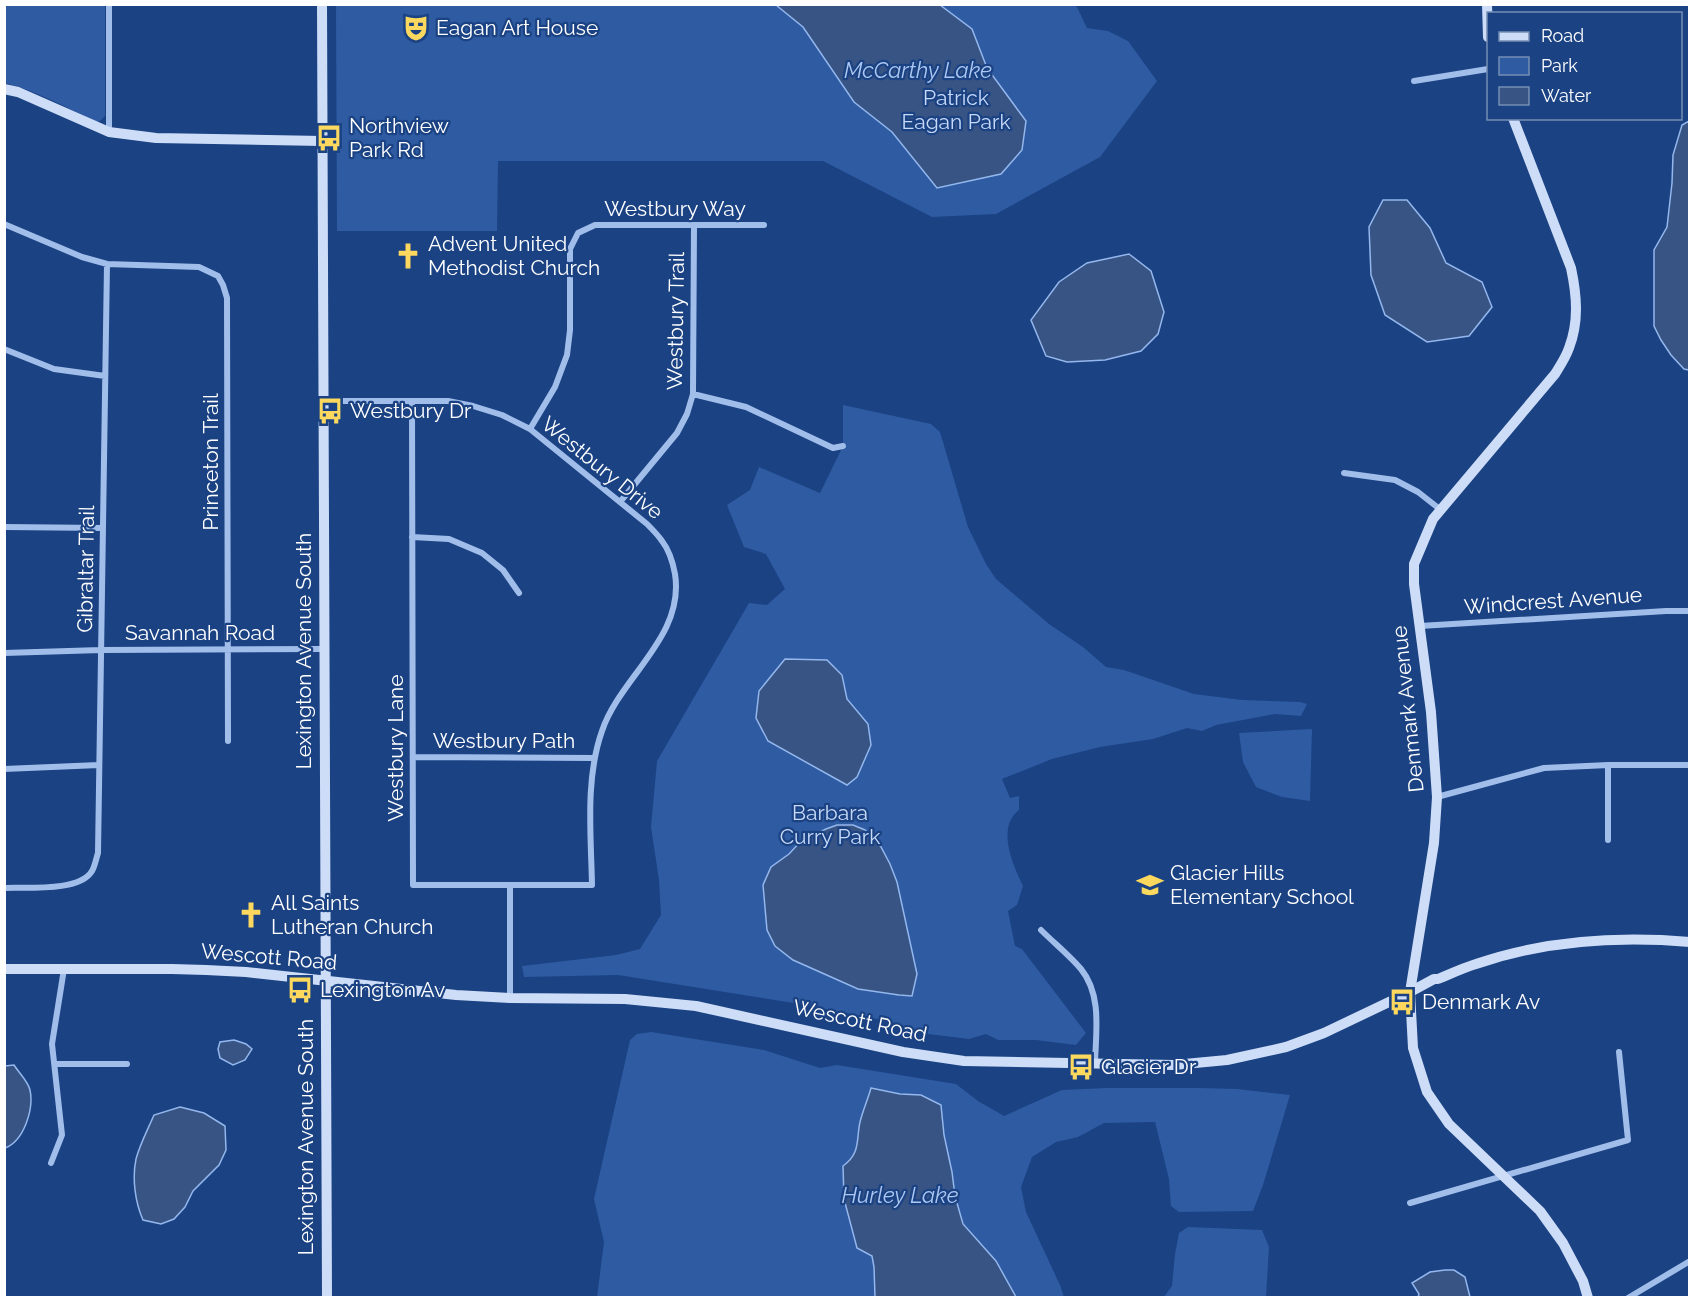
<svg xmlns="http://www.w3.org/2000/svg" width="1694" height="1302" viewBox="0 0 1694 1302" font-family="Raleway,sans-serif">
  <rect width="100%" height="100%" fill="#1b4283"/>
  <path fill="#2e5ba2" d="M4,5h101v111l-5,5 -3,1c-30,-14 -60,-31 -92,-39z
    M336,5h737l4,2 10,21 21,3 20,10 29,40 -57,76 -104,57 -64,3 -109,-56h-325l-1,70h-160z
    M843,405l88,19 9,8 28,95 18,37 10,15 53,45 34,23 23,20 18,3 70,24 48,6 58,2 7,2 -6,12 -26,-2 -59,11 -14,6 -15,-3 -34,11 -53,8 -48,12 -50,20 8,19 9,-2v14c-23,18 -6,55 4,76l-6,19 -9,6 7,35 7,3 64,84 -10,12 -40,-5h-38l-12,-6 -17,5 -41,-5 -36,-12 -92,-18 -182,-29 -94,2 -2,-11 94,-11 24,-6 21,-34 -2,-35 -8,-53 6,-66 92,-158 18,2 18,-16 -19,-35 -22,-7 -17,-42 23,-15 9,-23 61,26 23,-47z
    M1312,729l-2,72 -28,-4 -26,-10 -13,-25 -4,-29z
    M651,1032l113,18 56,18 17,-3 119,19 22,17 26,15 58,-26 45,-2h93l37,1 53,6 -27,90 -10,26 -74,1 -8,-6 -2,-27 -14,-57 -51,1 -26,14 -22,5 -24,15 -11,30 5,25 34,73 4,12h-48l-20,-36 -33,-37 -8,-28 -3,-24 -8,-37 -3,-30 -20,-10 -21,-1 -29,-6c-4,11 -8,22 -11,34 -4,19 1,31 -17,44l29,90 2,11 1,30h-278l7,-55 -10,-43 36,-159 7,-6z
    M1188,1227l74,3 7,17 -3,50h-102l8,-11 3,-32 4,-21z"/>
  <path fill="#375484" stroke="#94b7ed" stroke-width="1.5" d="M776,5h164l32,24 15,39 39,53 -4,29 -21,24 -64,14 -45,-56 -38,-30 -51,-75z
    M1689,121v249l-5,-1 -13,-14 -10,-15 -7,-14v-76l13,-23 5,-44 1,-28 9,-30z
    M1383,200h24l23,28 16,35 36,19 10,25 -23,29 -42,6 -42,-27 -14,-40 -2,-48z
    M1129,254l22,17 13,41 -6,22 -17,17 -36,9 -38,2 -21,-6 -15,-36 28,-38 28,-19z
    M785,659l42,1 15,15 5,24 21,25 3,21 -14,32 -10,8 -79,-44 -12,-23 3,-27z
    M837,825h16l12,5 16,17 9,17 7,18 20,92 -5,22 -13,-1 -41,-6 -65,-29 -18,-14 -8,-16 -4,-45 8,-18 18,-13 12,-13 25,-12z
    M234,1040l12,4 6,5 -7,11 -12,5 -13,-7 -2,-9 2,-7z
    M14,1065c5,8 14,16 16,25 4,19 -6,51 -25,58v-82z
    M871,1088l29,6 21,1 20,10 3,30 8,37 3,24 8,28 33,37 20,36h-141l-1,-30 -2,-11 -15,-8 -13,-49 -1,-33c18,-13 13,-26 17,-44 3,-12 8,-23 11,-34z
    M180,1107l24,6 21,13 1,24 -7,15 -26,26 -8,16 -11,12 -13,5 -18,-4c-8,-18 -11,-42 -7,-61 4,-15 12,-30 18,-44z
    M1445,1270h9l11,7 5,20h-52l1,-3 -7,-11 18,-11z"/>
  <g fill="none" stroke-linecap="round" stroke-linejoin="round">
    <path stroke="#a1beeb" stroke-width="6" d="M1414,81l74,-12
      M109,132v-128
      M4,224l78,33 25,7 92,3 19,9 5,9 4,13 1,443
      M4,349l50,20 51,7
      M693,394l53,13 87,41 10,-2
      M323,401h125l25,5 29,9 28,14 117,95c5,5 11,11 15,17 7,9 11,22 13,33 10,63 -55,103 -73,157 -17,48 -11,103 -10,154h-179l-1,-484
      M530,429l25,-42 12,-32 3,-25v-81l8,-16 17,-8h169
      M1344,473l51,7 23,12 23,18
      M620,502l57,-69 10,-19 6,-20 1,-169
      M4,527l99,1
      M412,537l37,2 33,14 21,17 16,23
      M1420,626l246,-15h24
      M4,653l97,-3 223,-1
      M413,757l181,1
      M4,769l95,-4
      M1437,797l107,-29 64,-3h82
      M1608,840v-75
      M510,885v113
      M4,888c22,-1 76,4 88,-17 3,-5 4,-12 6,-18l9,-589
      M1041,930c13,13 28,25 40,39 21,26 15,62 14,94
      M55,1064h72
      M51,1163l11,-28 -10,-91 12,-75
      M1410,1203l218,-63 -9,-88
      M1628,1298l62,-37"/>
    <path stroke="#cdddf8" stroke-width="10" d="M322,4l5,1294
      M1487,4l1,33
      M4,89l14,3 91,40 47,6 166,3
      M1513,118l58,150c6,28 8,54 -2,80 -3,9 -9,18 -14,26l-122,145 -19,45v20l17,128 6,85 -3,46 -24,149 3,56 14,44 22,32 91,87 23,32 20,38 5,17
      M4,969h168l34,1 40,2 210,23 54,3 115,1 71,7 207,46 61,9 210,4 53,-5 59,-13 38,-14 86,-41 24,-13h4c12,-5 25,-11 38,-15 67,-23 143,-28 214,-22"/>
  </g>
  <defs>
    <g id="theatre-bare" transform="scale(2.07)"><path d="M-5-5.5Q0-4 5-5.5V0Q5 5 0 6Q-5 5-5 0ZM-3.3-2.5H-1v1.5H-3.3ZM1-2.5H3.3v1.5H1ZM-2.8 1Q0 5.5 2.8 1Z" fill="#fcd85e" stroke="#1b4283" stroke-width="2.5" paint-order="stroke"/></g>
    <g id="bus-bare" transform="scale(2.07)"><path d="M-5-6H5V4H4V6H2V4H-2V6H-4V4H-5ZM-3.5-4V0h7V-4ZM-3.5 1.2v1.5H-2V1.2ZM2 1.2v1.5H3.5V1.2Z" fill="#fcd85e" stroke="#1b4283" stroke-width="2.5" paint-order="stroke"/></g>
    <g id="church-bare" transform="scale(2.07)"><path d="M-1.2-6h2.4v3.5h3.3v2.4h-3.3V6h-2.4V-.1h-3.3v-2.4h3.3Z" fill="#fcd85e" stroke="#1b4283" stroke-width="2.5" paint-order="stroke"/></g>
    <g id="school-bare" transform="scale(2.07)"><path d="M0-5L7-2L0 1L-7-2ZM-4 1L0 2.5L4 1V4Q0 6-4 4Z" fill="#fcd85e" stroke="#1b4283" stroke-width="2.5" paint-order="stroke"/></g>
  </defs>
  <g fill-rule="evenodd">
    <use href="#theatre-bare" x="416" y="28"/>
    <use href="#bus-bare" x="329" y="138"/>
    <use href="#church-bare" x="408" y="256"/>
    <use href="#bus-bare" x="330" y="411"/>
    <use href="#school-bare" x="1150" y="885"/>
    <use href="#church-bare" x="251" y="915"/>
    <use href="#bus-bare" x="300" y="990"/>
    <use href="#bus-bare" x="1402" y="1002"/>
    <use href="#bus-bare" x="1081" y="1067"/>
  </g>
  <g text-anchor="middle" stroke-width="4.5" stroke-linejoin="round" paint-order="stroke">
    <g font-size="21" fill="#fff" stroke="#1b4283" text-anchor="start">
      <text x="436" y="35">Eagan Art House</text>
      <text x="349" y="133">Northview<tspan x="349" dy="24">Park Rd</tspan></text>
      <text x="428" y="251">Advent United<tspan x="428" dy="24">Methodist Church</tspan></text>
      <text x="350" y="418">Westbury Dr</text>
      <text x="1170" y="880">Glacier Hills<tspan x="1170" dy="24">Elementary School</tspan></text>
      <text x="271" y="910">All Saints<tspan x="271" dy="24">Lutheran Church</tspan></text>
      <text x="320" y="997">Lexington Av</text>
      <text x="1422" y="1009">Denmark Av</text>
      <text x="1101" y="1074">Glacier Dr</text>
    </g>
    <g font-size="21" fill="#c6d9f8" stroke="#1b4283">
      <text x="956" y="105">Patrick<tspan x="956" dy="24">Eagan Park</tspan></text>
      <text x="830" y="820">Barbara<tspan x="830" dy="24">Curry Park</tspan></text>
    </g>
    <g font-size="21" fill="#fff" stroke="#1b4283">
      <text x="675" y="216">Westbury Way</text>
      <text transform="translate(676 321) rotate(-89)" y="7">Westbury Trail</text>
      <text transform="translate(211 462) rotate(-90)" y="7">Princeton Trail</text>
      <text transform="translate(602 468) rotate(39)" y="7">Westbury Drive</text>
      <text transform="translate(86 569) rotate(-89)" y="7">Gibraltar Trail</text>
      <text transform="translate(1553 601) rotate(-4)" y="7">Windcrest Avenue</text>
      <text x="200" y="640">Savannah Road</text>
      <text transform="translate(304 651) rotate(-90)" y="7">Lexington Avenue South</text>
      <text transform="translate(1408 709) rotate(-96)" y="7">Denmark Avenue</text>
      <text x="504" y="748">Westbury Path</text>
      <text transform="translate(396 748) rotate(-90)" y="7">Westbury Lane</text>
      <text transform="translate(269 957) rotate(5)" y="7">Wescott Road</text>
      <text transform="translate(860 1021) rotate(12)" y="7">Wescott Road</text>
      <text transform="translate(306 1137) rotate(-90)" y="7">Lexington Avenue South</text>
    </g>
    <g font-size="22" font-style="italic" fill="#acc8f2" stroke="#1b4283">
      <text x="918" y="78">McCarthy Lake</text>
      <text x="900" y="1203">Hurley Lake</text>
    </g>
  </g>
  <rect width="1694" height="1302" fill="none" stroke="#ffffff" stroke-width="12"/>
  <rect x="1487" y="12" width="195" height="108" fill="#1b4283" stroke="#768eb5" stroke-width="1.5"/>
  <rect x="1499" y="32" width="30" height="9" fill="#cdddf8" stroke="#768eb5" stroke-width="1.5"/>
  <text x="1541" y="42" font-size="18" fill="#ffffff">Road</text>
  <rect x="1499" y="57" width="30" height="18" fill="#2e5ba2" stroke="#768eb5" stroke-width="1.5"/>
  <text x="1541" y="72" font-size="18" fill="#ffffff">Park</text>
  <rect x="1499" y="87" width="30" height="18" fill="#375484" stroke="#768eb5" stroke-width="1.5"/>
  <text x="1541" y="102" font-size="18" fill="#ffffff">Water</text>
</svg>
